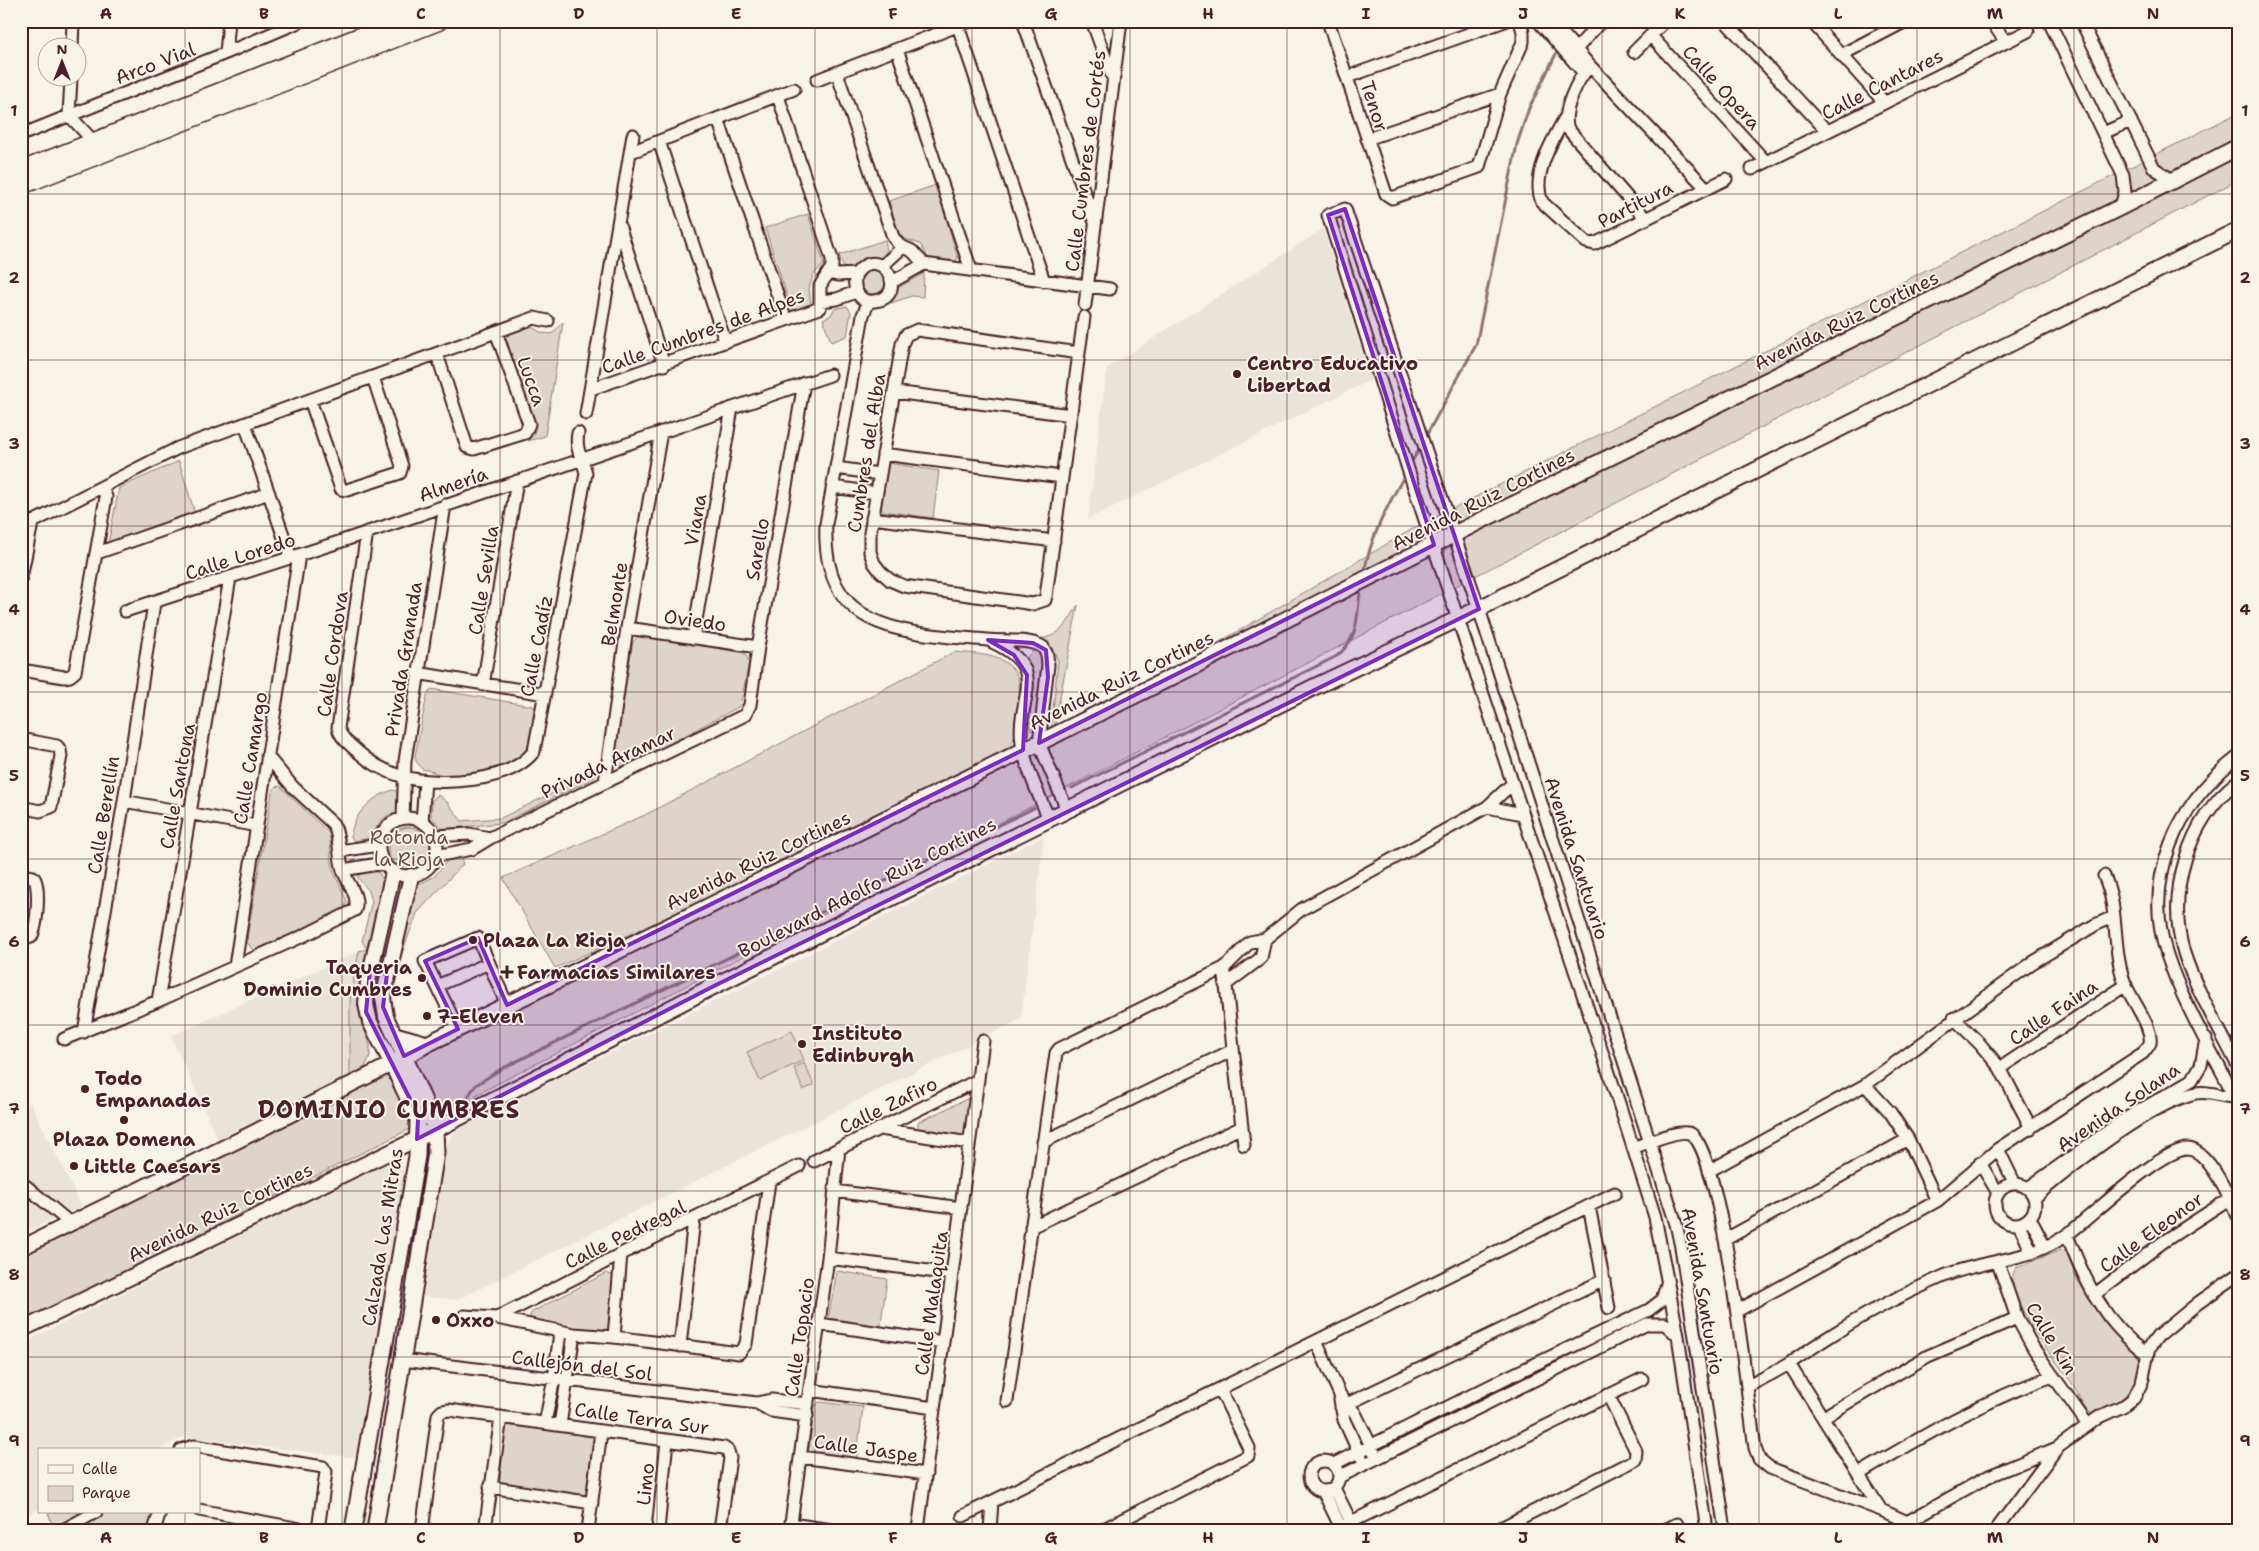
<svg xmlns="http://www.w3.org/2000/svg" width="2259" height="1551" viewBox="0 0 2259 1551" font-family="'Shantell Sans',sans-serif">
  <rect width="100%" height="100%" fill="#f7f3e8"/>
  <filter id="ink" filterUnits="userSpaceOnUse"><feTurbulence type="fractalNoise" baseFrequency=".02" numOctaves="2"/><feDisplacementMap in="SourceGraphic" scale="10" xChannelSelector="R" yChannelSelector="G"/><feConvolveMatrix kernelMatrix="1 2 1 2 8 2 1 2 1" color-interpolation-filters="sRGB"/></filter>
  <g filter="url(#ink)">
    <path fill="#eae3da" d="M1323,229l48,151 -283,139 19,-151z
      M1044,836l-23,183 -564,281 -35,-4 21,-140 7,-18 12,-13 211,-103z
      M359,951l-9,49v76l-132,64 -47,-104z
      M30,1102l52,104 -61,28v-127z
      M387,1164l15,4 5,10 -48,280 -175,-21 -26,13h-119v59l-18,9v-174l351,-174z"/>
    <path fill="#ded4cc" stroke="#947a7c" d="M2238,113v67l-1816,943 -401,200v-67l993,-495 -459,207 -52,-90 142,-63 309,-163c19,2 41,1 56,14 4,4 7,8 8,13 4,13 0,54 -7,65 -6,9 -14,11 -22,15l44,-8 383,-224z
      M936,185l22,73 -5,6 -23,-3 -10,-17 -20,-7 -11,-36z
      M808,214l16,50 -11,11 -4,14 2,16 -16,6 -4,-3 -26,-80z
      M885,240l2,10 -5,8c-23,-3 -27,11 -38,11l-5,-14z
      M861 282a12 12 0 1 1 24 0a12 12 0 1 1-24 0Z
      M924,273l-1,24 -11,-1 -21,7 7,-15z
      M847,306l4,6 -4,24 -16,6 -8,-23 8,-4 3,-6z
      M563,322l-18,114 -17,5 6,-6 1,-7 -29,-90 5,-5 19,-7 12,7 10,1z
      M179,461l17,56 -88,27 11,-56z
      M888,463l51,8 -6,47 -50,-7 -2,-3z
      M1078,605l-24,123 -3,1 7,-68 -5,-12 -20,-11c25,3 34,-14 45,-33z
      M639,635l106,18 4,10 -9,43 -113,61c-9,0 -12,-5 -15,-12l21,-113z
      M1033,651l7,1 4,6 -9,71 -4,2 -2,-6 5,-45 -7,-23z
      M431,689l102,17 1,3c-2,12 -2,31 -8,41 -13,19 -58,28 -79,26 -8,-1 -16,-6 -25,-7l-6,-8 -1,-5 12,-61z
      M596,772l-2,6 -92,45 -60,6 -11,-13 1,-16 6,-5 9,7 15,19 39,-3z
      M280,786l50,48 1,24 3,14 13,30 -4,8 -86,40 -5,-1 -5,-7 1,-10 24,-140 3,-5z
      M393,790l6,2c-1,25 -2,15 -17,28 -5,5 -8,12 -11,18l-17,3 -3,-4c1,-22 21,-41 42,-47z
      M388 848a21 21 0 1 1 42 0a21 21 0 1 1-42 0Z
      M456,857l5,1 2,6 -46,49 -17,45 16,-73 18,-8 14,-18z
      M371,870l8,3 5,8 -16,68 -10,51 2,16 10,29v11l-5,11 -15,9v-76l9,-49 8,-2 -5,-8 10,-40 -3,-10 -11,-13v-3z
      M792,1031l12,29 -44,21 -13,-29z
      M804,1063l10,22 -11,5 -9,-22z
      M969,1098l-5,40 -46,-8v-8z
      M2061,1250l5,1 11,28 26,42 38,39c-5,30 0,32 -29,45 -7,4 -14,8 -22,8 -9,-7 -12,-21 -18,-30 -14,-19 -74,-92 -56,-115z
      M837,1271l50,8 -7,51 -52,-10z
      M606,1273l9,3 -5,53 -4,4 -75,-11 -1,-7 2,-3z
      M819,1402l44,5 -7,55 -48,-7 7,-48z
      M501,1417l100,15 -9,71 -102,-16z
      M48,1512h110l-6,18h-98z"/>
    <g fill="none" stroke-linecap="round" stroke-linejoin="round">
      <path stroke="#8e7275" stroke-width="3" d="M1567,34l6,-13
        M1426,436l50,-91 41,-201 12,-36 30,-60
        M1411,463l9,-15
        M1364,574c6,-36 23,-68 41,-99
        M1072,788l265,-132c24,-20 19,-41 24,-69
        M466,1099l10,-14 25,-16 533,-261
        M367,1530l61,-375"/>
      <g stroke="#4a1f2b" stroke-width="15">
        <path id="minor" d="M1023,21l71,199
          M1092,21l20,55
          M1328,21l58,173 6,4 87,-31 21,-73 23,-52v-10l-3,-11
          M1538,21l46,52
          M1552,21l38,45 116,122
          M1725,21l102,110
          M1811,21l73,81
          M1991,21l15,21
          M2049,21l74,154 2,17 -4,15
          M2081,21l73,147 18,12
          M958,26l86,255
          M1651,36l115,126
          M72,48l1,-27
          M897,49l74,221
          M1634,52l31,-31
          M226,53l3,-32
          M1572,54l29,-33
          M1841,55l65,-34
          M1590,66c-12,12 -29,46 -22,63l78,90
          M837,73l56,164 6,8 13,6 12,13
          M1347,77l158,-56
          M71,78l-2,37 25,27
          M817,80l153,-59
          M1565,118c-13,23 -34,58 -23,84l44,40 8,2 19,-9 113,-56
          M718,119l68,201
          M2103,133l28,-12
          M21,135l205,-82 75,-32
          M1367,139l133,-45
          M659,141l66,200
          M631,152l163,-63
          M1752,169l276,-138
          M620,228l44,137
          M924,264l186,25
          M882,266l20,-18
          M828,273l10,2 18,-1c26,-34 55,24 18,27 -16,2 -22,-14 -18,-27
          M892,282l32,-18
          M821,301l16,-2 19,-7
          M869,301l-6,14 -37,209c-5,108 76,109 161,116 18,2 40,-2 56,7l4,8 1,10 -9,78 28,67
          M1085,305l36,-284
          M1079,353l-162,-23 -11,5 -4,9 -32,189v19l4,11 6,8 10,9 14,6 129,18 12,-4 1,-4 33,-243 5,-36
          M437,354l30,93 7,2 51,-16 4,-9 -33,-92
          M591,389l229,-81v-22l12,-19v-8l-54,-163
          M894,392l177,23
          M310,400l31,89 6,1 53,-17 2,-7 -29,-89
          M586,414l47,-279
          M245,424l46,134
          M883,454l179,23
          M836,468l43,6
          M833,487l43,6
          M872,518l182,23
          M21,528l157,-80 356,-130 14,3
          M367,532l-29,196c3,10 11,16 19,23 13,12 29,21 47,26 35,9 107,6 130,-26l52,-278c-4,-17 -11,-22 -8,-40
          M97,553l172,-60
          M21,578l11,-55
          M125,611l211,-68 494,-168
          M627,628l131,19
          M693,638l39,-230
          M992,642c61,28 23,56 30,101 4,26 17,52 27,76
          M21,670l43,7 6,-1 5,-4 31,-175 -4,-10
          M417,673l128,21
          M483,685l34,-204
          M21,739l36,7 3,4 1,6 -10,51 -11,4 -19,-4
          M2238,757c-61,46 -96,122 -71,198 16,49 48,102 71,148
          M2238,781c-50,38 -72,112 -54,172 11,35 37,79 54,113
          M605,782l22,-154 34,-196
          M124,801l133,25
          M1487,807l35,7
          M403,818l2,-57 40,-256
          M379 847a29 29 0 1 1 58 0a29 29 0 1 1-58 0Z
          M422,822l3,-41
          M435,836l34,-2 21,4
          M340,851l39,-6
          M436,856l36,-7 18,-11 255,-123 5,-10 8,-58 46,-264
          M343,870l41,-7
          M21,875l12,2c8,7 4,51 -2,60l-10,3
          M235,966l64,-411
          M1224,968l20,177
          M1225,985l36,-27 4,-19
          M437,986l52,-23
          M158,1001l72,-423
          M1954,1018l26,26 20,24 31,60
          M458,1029l-33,-68 53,-23 29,67
          M84,1032l40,-231 30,-198
          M64,1039l94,-38 145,-65 52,-26c5,-14 -8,-27 -12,-40 -5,-15 -2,-32 -10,-46l-40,-37 -26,-31
          M2000,1068l126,-83
          M1865,1085l25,27 18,27 29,62
          M880,1129l89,14
          M1043,1142l190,-92
          M1633,1148c11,-4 48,-20 58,-14 31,19 57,268 64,314l4,11 11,9 111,42 44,20
          M1998,1149l17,35
          M814,1161l164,-81
          M1980,1163l18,30
          M1709,1171l156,-86 167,-122 63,-38 18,-8
          M21,1182l49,41
          M1995 1204a20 20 0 1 1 40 0a20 20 0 1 1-40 0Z
          M2028,1188l97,-69 67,-39 9,-15 5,-26
          M835,1191l126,17
          M2034,1198c38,-32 115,-94 162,-105 15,-3 30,6 42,4
          M1589,1206l20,102
          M2030,1218l15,29
          M2019,1224l13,29
          M1031,1227l211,-100
          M2067,1235c19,48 37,88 80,119
          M1726,1239l182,-100
          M828,1258l124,16
          M1998,1263l19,55 17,31 54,76
          M2094,1295l69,-53 66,-43
          M1737,1311l200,-110 61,-52 145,-96c2,-3 6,-7 7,-10 3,-15 -18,-43 -24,-57 -15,-36 -6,-76 -22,-110
          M464,1316l33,2 77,16 40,3 125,16 7,-9 23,-162
          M497,1318l124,-64 178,-88
          M819,1324l124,18
          M614,1337l7,-83
          M1316,1341l24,54 15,18 19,39
          M680,1346l14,-127
          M402,1360l355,43 15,-3 36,4
          M1789,1364l92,146
          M1747,1387c14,-8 29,-15 43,-24 16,-11 33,-23 50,-33 33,-21 68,-38 104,-54 42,-18 85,-13 124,-42 24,-18 93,-85 120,-85 21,1 41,49 50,67
          M810,1390l124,18
          M1340,1400l4,20 17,37
          M1007,1401l49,-348 3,-4 165,-81 26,-26 15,-3 37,-30 185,-102 25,-23
          M757,1403l14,8 36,5
          M1341,1407l263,-127
          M1823,1417l105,-61 89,-38
          M545,1423l9,-44 6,-47
          M560,1425l14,-91
          M181,1450l13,-4 129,21 3,5 -8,58
          M801,1457l125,17
          M1309 1476a15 15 0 1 1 30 0a15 15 0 1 1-30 0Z
          M1334,1464l174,-87 141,-67 13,-10 5,-16
          M1859,1474c62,-37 125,-74 194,-98
          M1339,1477l308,-153h18l13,12
          M490,1487l102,16
          M1334,1488l17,34
          M1323,1491l19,39
          M199,1510l107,20
          M963,1516l652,-323
          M1907,1522l82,-46 68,-28
          M791,1524l41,6
          M1341,1527l301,-148
          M63,1530l33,-18
          M154,1530l6,-18
          M422,1530l16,-115 4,-4 7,-1 275,38 4,3 2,7 -10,72
          M485,1530l16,-113
          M588,1530l13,-98
          M658,1530l9,-89
          M790,1530l38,-272 11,-110
          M918,1530l65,-489
          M990,1530l2,-28
          M1102,1530l146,-74 1,-8 -29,-59
          M1497,1530l138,-70 1,-9 -28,-56
          M1665,1530l12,-6
          M1707,1530l-29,-194 -23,-119 -40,-126 -207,-622 -80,-254 17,-6 134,400 197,615 5,23 44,283
          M1996,1530l61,-82 42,-31 26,-12 9,-7 8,-16 7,-34 9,-12 40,-33 40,-28"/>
      </g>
      <g stroke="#4a1f2b" stroke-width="18">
        <path id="tertiary" d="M404,1056l-18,-39 -3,-19 28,-122
          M21,1248l371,-184 -22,-42 -4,-18 2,-22 25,-110
          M21,1330l396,-191"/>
      </g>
      <g stroke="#4a1f2b" stroke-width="19">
        <path id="secondary" d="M395,1035l32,9
          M417,1139l293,-151 604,-301 144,-68 780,-389
          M353,1530l64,-374 1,-37 -26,-55 35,-20 244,-119 519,-257 312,-158 619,-303 117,-60
          M375,1530l61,-377 -1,-25 -3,-9 -28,-63"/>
      </g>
      <g stroke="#4a1f2b" stroke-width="21">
        <path id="trunk" d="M21,171l379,-150
          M21,185l417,-164"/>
      </g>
      <use href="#minor" stroke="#f7f3e8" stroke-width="11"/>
      <use href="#tertiary" stroke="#f7f3e8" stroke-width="14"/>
      <use href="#secondary" stroke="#f7f3e8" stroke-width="15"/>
      <use href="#trunk" stroke="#f7f3e8" stroke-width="18"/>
    </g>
  </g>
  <path fill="#7b2cbf" fill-opacity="0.2" stroke="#7b2cbf" stroke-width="4" stroke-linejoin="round" d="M1345,209l134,400 -769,379 -293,151 1,-20 -6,-16 -46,-91 4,-42 17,4 -4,33 21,49 54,-27 -33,-68 53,-23 29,67 516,-255 4,-75 -13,-20 -26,-15 45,3 13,7 2,27 -9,66 395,-198 -106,-330z"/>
  <path fill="none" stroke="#4a1f2b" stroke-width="1" stroke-opacity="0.55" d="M185,21v1429M342,21v1509M500,21v1509M657,21v1509M815,21v1509M972,21v1509M1130,21v1509M1287,21v1509M1444,21v1509M1602,21v1509M1759,21v1509M1917,21v1509M2074,21v1509M21,194h2217M21,360h2217M21,526h2217M21,692h2217M21,859h2217M21,1025h2217M21,1191h2217M21,1357h2217M185,1512v18"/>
  <g fill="#4a1f2b" stroke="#f7f3e8" stroke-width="2">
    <circle cx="1237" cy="374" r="5"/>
    <circle cx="473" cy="940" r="5"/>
    <path d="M504.5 964.5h5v5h5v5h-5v5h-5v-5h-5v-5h5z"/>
    <circle cx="422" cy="978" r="5"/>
    <circle cx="427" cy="1016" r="5"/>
    <circle cx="802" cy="1044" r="5"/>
    <circle cx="85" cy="1089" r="5"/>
    <circle cx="124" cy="1120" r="5"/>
    <circle cx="74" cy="1166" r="5"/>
    <circle cx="436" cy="1320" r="5"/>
  </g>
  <g text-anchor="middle" stroke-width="4" stroke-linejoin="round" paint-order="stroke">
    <g font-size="19" fill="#4a1f2b" stroke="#f7f3e8">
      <text transform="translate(155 63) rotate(-21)" y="7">Arco Vial</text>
      <text transform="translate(1882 84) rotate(-27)" y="7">Calle Cantares</text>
      <text transform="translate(1722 87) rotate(48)" y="7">Calle Opera</text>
      <text transform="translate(1375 106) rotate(72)" y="7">Tenor</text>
      <text transform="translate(1085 161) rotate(-83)" y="7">Calle Cumbres de Cortés</text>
      <text transform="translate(1635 204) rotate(-27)" y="7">Partitura</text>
      <text transform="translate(1846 320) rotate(-26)" y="7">Avenida Ruiz Cortines</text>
      <text transform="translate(703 331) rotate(-20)" y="7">Calle Cumbres de Alpes</text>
      <text transform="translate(532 381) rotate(70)" y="7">Lucca</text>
      <text transform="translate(866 453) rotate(-81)" y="7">Cumbres del Alba</text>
      <text transform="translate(453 484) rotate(-19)" y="7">Almería</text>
      <text transform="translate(1483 499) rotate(-27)" y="7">Avenida Ruiz Cortines</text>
      <text transform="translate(695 520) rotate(-80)" y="7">Viana</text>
      <text transform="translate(757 549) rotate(-80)" y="7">Sarello</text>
      <text transform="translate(240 556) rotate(-18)" y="7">Calle Loredo</text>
      <text transform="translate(483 580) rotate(-81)" y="7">Calle Sevilla</text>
      <text transform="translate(614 604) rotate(-81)" y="7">Belmonte</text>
      <text transform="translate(695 620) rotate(8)" y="7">Oviedo</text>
      <text transform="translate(536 646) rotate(-79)" y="7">Calle Cadíz</text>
      <text transform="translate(332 654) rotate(-82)" y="7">Calle Cordova</text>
      <text transform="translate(403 659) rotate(-81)" y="7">Privada Granada</text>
      <text transform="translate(1121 680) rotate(-26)" y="7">Avenida Ruiz Cortines</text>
      <text transform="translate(250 758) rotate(-81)" y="7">Calle Camargo</text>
      <text transform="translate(608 762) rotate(-25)" y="7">Privada Aramar</text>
      <text transform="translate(177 786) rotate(-80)" y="7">Calle Santona</text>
      <text transform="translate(103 815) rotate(-81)" y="7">Calle Berellín</text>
      <text transform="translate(1577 858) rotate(72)" y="7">Avenida Santuario</text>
      <text transform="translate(758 860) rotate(-26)" y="7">Avenida Ruiz Cortines</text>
      <text transform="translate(867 887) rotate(-27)" y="7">Boulevard Adolfo Ruiz Cortines</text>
      <text transform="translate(2053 1012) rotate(-34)" y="7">Calle Faina</text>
      <text transform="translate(888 1105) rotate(-26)" y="7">Calle Zafiro</text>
      <text transform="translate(2118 1107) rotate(-34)" y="7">Avenida Solana</text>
      <text transform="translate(220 1212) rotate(-26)" y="7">Avenida Ruiz Cortines</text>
      <text transform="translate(2151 1232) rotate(-36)" y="7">Calle Eleonor</text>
      <text transform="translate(625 1234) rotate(-26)" y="7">Calle Pedregal</text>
      <text transform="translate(382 1237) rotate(-81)" y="7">Calzada Las Mitras</text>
      <text transform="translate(1703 1291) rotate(80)" y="7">Avenida Santuario</text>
      <text transform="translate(931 1303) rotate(-82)" y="7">Calle Malaquita</text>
      <text transform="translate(799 1337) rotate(-82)" y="7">Calle Topacio</text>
      <text transform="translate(2052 1338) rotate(59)" y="7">Calle Kin</text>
      <text transform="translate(582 1365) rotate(7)" y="7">Callejón del Sol</text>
      <text transform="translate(642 1418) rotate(8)" y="7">Calle Terra Sur</text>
      <text transform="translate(866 1448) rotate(8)" y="7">Calle Jaspe</text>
      <text transform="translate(645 1484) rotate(-84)" y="7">Limo</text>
    </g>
    <g font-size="19" font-weight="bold" fill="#4a1f2b" stroke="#f7f3e8" text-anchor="start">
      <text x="1247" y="370">Centro Educativo<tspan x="1247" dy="22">Libertad</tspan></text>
      <text x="483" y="947">Plaza La Rioja</text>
      <text x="412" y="974" text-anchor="end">Taqueria<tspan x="412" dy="22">Dominio Cumbres</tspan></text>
      <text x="517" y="979">Farmacias Similares</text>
      <text x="437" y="1023">7-Eleven</text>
      <text x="812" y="1040">Instituto<tspan x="812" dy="22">Edinburgh</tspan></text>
      <text x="95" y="1085">Todo<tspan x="95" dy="22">Empanadas</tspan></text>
      <text x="124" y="1146" text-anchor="middle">Plaza Domena</text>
      <text x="84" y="1173">Little Caesars</text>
      <text x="446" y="1327">Oxxo</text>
    </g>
    <g font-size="19" fill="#6f4c53" stroke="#f7f3e8">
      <text x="409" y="844">Rotonda<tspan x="409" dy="22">la Rioja</tspan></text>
    </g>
    <g font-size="24" font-weight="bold" letter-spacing="1" fill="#4a1f2b" stroke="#f7f3e8">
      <text x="389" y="1118">DOMINIO CUMBRES</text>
    </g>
  </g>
  <rect width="2259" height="1551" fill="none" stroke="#f7f3e8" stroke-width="55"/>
  <rect x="38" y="1448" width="162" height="65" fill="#f7f3e8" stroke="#b29e9c"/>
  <rect x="48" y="1465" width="25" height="8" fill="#f7f3e8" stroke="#b29e9c"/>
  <text x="82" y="1474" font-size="15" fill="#4a1f2b">Calle</text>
  <rect x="48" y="1486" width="25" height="15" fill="#ded4cc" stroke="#b29e9c"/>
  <text x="82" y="1498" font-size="15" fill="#4a1f2b">Parque</text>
  <g transform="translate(62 62)"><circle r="24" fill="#f7f3e8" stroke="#b29e9c"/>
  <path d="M0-4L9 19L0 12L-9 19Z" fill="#4a1f2b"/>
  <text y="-8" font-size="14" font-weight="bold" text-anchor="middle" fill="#4a1f2b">N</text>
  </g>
  <rect x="28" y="28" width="2204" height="1496" fill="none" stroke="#4a1f2b" stroke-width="2"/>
  <g font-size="16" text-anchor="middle" font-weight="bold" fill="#4a1f2b">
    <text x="106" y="19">A</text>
    <text x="264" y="19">B</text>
    <text x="421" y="19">C</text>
    <text x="579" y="19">D</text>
    <text x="736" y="19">E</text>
    <text x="893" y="19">F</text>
    <text x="1051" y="19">G</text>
    <text x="1208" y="19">H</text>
    <text x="1366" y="19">I</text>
    <text x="1523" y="19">J</text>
    <text x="1680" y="19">K</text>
    <text x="1838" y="19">L</text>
    <text x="1995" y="19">M</text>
    <text x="2153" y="19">N</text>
    <text x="14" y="116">1</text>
    <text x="2245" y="116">1</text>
    <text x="14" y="283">2</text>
    <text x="2245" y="283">2</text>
    <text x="14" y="449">3</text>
    <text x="2245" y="449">3</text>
    <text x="14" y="615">4</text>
    <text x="2245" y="615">4</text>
    <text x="14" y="781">5</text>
    <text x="2245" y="781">5</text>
    <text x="14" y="947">6</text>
    <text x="2245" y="947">6</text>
    <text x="14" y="1114">7</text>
    <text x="2245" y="1114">7</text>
    <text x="14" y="1280">8</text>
    <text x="2245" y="1280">8</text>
    <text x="14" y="1446">9</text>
    <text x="2245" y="1446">9</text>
    <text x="106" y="1543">A</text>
    <text x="264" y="1543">B</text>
    <text x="421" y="1543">C</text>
    <text x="579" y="1543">D</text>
    <text x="736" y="1543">E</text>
    <text x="893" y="1543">F</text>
    <text x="1051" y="1543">G</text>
    <text x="1208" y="1543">H</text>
    <text x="1366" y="1543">I</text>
    <text x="1523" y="1543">J</text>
    <text x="1680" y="1543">K</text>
    <text x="1838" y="1543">L</text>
    <text x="1995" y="1543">M</text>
    <text x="2153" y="1543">N</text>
  </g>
</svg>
